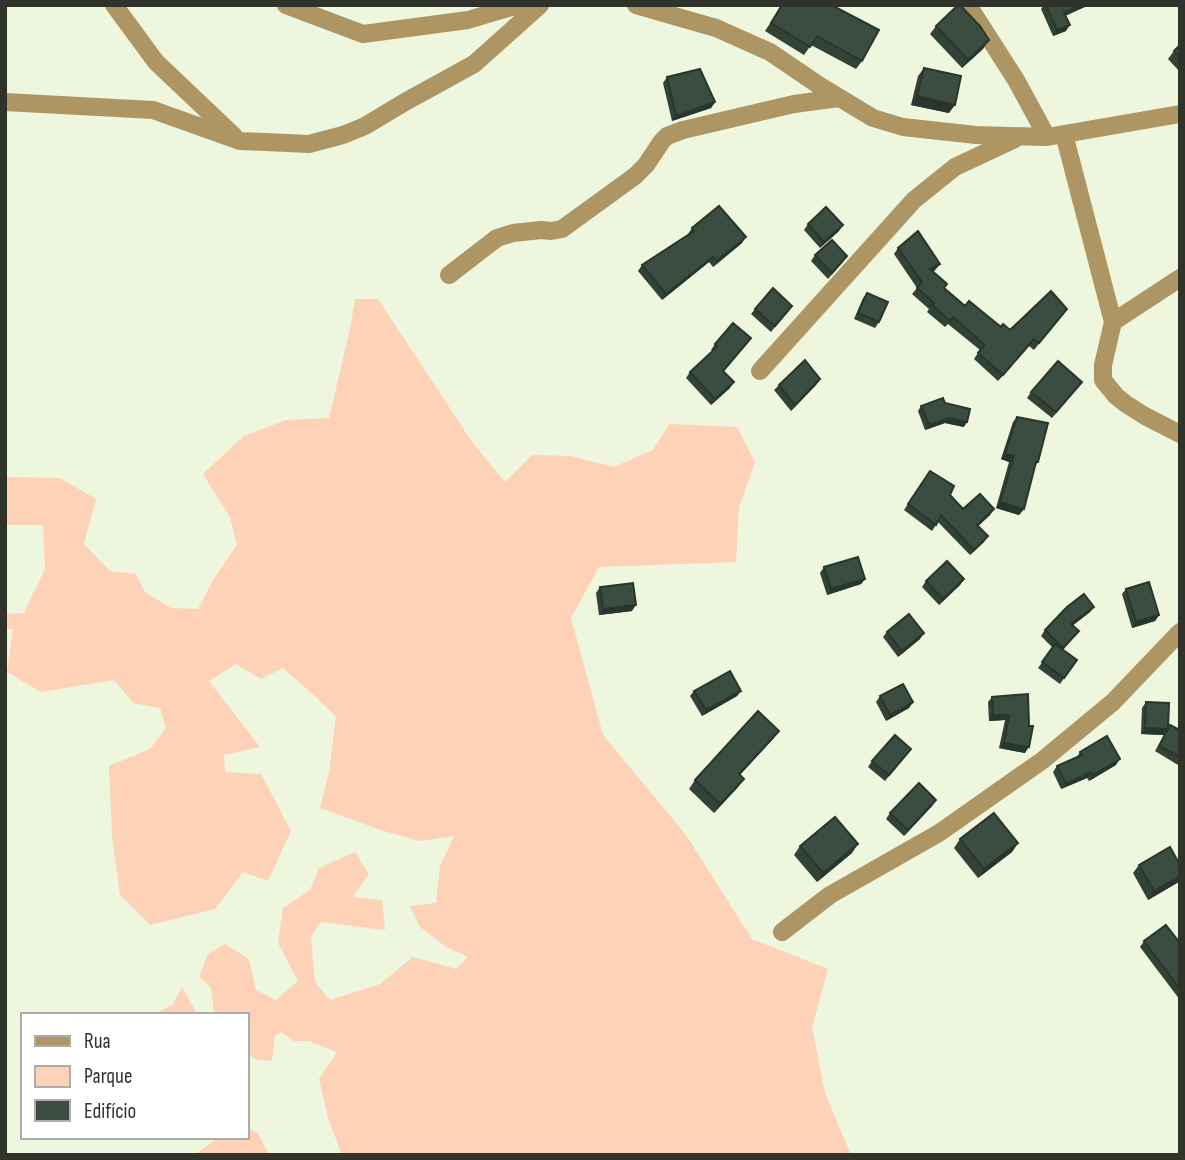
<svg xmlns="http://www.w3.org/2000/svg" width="1185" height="1160" viewBox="0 0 1185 1160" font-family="'Sofia Sans Condensed',sans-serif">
  <rect width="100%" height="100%" fill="#eef6de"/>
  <path fill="#fed2b7" d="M355,299h23l94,143 33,40 27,-27 38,1 44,11 39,-17 16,-26 68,3 18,35 -16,45 -3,55 -137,5 -28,51 32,117 83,100 66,104 76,30 -16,58 13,66 26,62h-509l-14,-37 -9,-39 18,-27 -28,-11h-15l-13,-9 -6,4 -3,25 -15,-1 -10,-7v-38h-94l20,-11 9,-17 15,27 17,-2 -3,-24 -12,-12 9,-22 17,-10 24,15 7,31 20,10 22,-19 -20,-38 5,-35 27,-18 9,-22 36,-16 14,22 -16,23 29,3 3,30 -65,-8 -9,15 4,45 15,18 50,-16 33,-27 43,12 12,-12 -22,-10 -27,-21 -9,-20 26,-3 4,-37 14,-30 -34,5 -36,-10 -64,-23 9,-35 7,-56 -18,-18 -35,-31 -22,11 -25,-15 -27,17 51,66 -36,8 1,17 36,2 30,57 -23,50 -25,-9 -28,37 -65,16 -30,-30 -8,-60 -3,-69 41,-17 16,-21 -6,-20 -27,-5 -19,-23 -73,12 -34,-20 6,-43h-8v-15l19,-1 21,-44 -2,-44h-38v-48l55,1 36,21 -12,45 26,27 26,3 9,18 26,16 27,1 15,-29 24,-35 -7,-28 -27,-43 41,-38 42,-16 43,-2 21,-89z
    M247,1128l11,5 11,22h-75l26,-18h27z"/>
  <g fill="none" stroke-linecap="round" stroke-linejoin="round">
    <path stroke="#ad9663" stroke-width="18" d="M114,5l42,57 78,74
      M286,5l77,29 105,-14 50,-15
      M636,5l80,23 54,24 50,34 53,32 30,9 73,8 71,2 133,-23
      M968,5l48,75 31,57
      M5,102l148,8 87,31 69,3 34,-9 22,-9 40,-24 69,-38 66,-59
      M1064,134l49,188 -10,43v15l13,16 10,8 19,12 35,18
      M449,275l48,-37 16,-5 28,-3 10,1 11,-2 73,-53 11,-11 16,-24 5,-5 16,-6 111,-26 45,-6
      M1113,322l67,-44
      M760,371l154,-171 41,-33 60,-28
      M782,932l48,-37 109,-62 104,-73 70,-58 67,-70"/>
  </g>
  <path fill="#324237" d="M782,5l53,2 27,54 -6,8 -45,-24 -7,10 -39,-24z
    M1044,5h45l-24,11 1,15 -13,5 -12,-27z
    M936,26l47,23 -21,19 -32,-34z
    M1180,45v27l-12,-13 6,-8z
    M924,68l25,45 -38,-8 7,-29z
    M667,77l48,25 -4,6 -39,13 -9,-38z
    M808,224l31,7 -19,17 -16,-18z
    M692,228l50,15 -29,24 -4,-5 -47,38 -24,-29 4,-6 47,-30 -1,-1z
    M898,248l42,16 -5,6 -2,2 11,16 21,18 36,21 9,3 52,-15 -28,35 -5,-4 -31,35 -24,-22 6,-9 -32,-26 -3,3 -18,-15 2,-3 -17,-15 5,-6 -23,-34z
    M815,255l28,7 -15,17 -17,-18z
    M867,293l12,29 -4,6 -21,-9 9,-21z
    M792,306l-21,26 -20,-18 4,-5z
    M751,338l-27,33 6,17 -19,17 -25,-27 4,-6 23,-21 -2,-1 4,-6z
    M820,379l-4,6 -25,26 -17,-21 5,-5z
    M1078,387l-26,31 -25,-20 4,-6z
    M945,403l19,24 -19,-4 -20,7 -7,-19 3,-5z
    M1017,417l21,45 -4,6 -10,41 -5,6 -23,-7 13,-46 -8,-3 12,-37z
    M930,471l33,38 27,6 -12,11 10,10 -4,6 -14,13 -32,-33 -6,9 -28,-21z
    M824,567l41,12 -4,5 -34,11 -7,-22z
    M964,579l-4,6 -21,20 -17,-18 4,-6z
    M600,587l32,24 -33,4 -3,-22z
    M1126,589l33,26 -4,6 -23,7 -10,-34z
    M1094,607l-4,5 -17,13 6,6 -16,19 14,10 -17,24 -22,-16 15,-20 -12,-12 4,-6z
    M887,632l33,7 -22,18 -15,-20z
    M694,691l43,5 -35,20 -12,-20z
    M1028,694l-3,59 -26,-5 6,-28 -16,1 -1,-19 4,-5z
    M880,696l33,6 -4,6 -23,13 -10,-19z
    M1146,702l22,26 12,2v32l-2,3 -23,-14 9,-16 -23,-1 1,-26z
    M779,731l-6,8 -33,36 -2,12 -24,26 -25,-24 6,-9z
    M911,749l-26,32 -17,-14 4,-6z
    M1080,752l36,13 -27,16 -2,-3 -26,11 -8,-17 4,-6 20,-9z
    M936,800l-4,6 -28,30 -18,-17 4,-6z
    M960,839l58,4 -6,9 -34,26 -24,-30z
    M800,846l52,7 -35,29 -23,-27z
    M1139,865h41v16l-32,19 -15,-27z
    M1144,941l36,2v57l-40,-53z"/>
  <path fill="#29362d" d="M1080,5h9l-29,13 4,-5z
    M1070,25l-4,6 -13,5 4,-6z
    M989,40l-6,9 -21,19 6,-8z
    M917,96l38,9 -6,8 -38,-8z
    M715,102l-4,6 -39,13 4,-5z
    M843,225l-4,6 -19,17 4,-6z
    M746,237l-4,6 -29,24 4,-6z
    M713,257l-4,5 -47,38 4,-6z
    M940,264l-5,6 -10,6 5,-7z
    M1034,339l-5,7 -31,35 5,-6z
    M820,379l-4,6 -25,26 4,-6z
    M734,382l-4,6 -19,17 4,-6z
    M949,418l18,4 -3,5 -19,-4 -20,7 4,-5z
    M1005,454l9,2 -5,6 -8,-3z
    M1000,502l24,7 -5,6 -23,-7z
    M994,509l-4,6 -17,16 4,-6z
    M988,536l-4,6 -14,13 4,-5z
    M865,579l-4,5 -34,11 4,-6z
    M964,579l-4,6 -21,20 4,-6z
    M636,605l-4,6 -33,4 4,-6z
    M1094,607l-4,5 -23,18 4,-6z
    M1159,615l-4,6 -23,7 4,-6z
    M924,633l-4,6 -22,18 4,-6z
    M741,691l-4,5 -35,20 4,-6z
    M913,702l-4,6 -23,13 4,-6z
    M993,715h16l-4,5 -16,1z
    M1145,728l23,1 -4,6 -23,-1z
    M779,731l-6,8 -40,43 6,-8z
    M1004,743l25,4 -4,6 -26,-5z
    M1120,759l-4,6 -27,16 4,-6z
    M1091,772l-4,6 -26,11 5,-5z
    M744,779l-6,8 -24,26 6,-9z
    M936,800l-4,6 -28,30 4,-6z
    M1018,843l-6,9 -34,26 6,-9z
    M858,844l-6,9 -35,29 6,-9z
    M1180,876l-1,6 -31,18 6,-9z"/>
  <path fill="#3a4d40" stroke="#29362d" stroke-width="2" d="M782,5h54l-1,2 44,23 -17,31 -45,-25 -7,11 -39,-24z
    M958,5h2l20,21 9,14 -21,20 -32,-34z
    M1046,5h34l-16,8 6,12 -13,5z
    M1180,45v12l-6,-6z
    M924,68l37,8 -6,29 -38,-9z
    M700,69l15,33 -39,14 -9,-39z
    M719,206l27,31 -29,24 -4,-4 -47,37 -24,-29 52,-34 -2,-3z
    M826,207l17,18 -19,17 -16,-18z
    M918,231l22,33 -10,5 17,15 -3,4 21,18 4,-5 32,26 2,-3 7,6 41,-39 16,18 -28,34 -5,-4 -31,36 -25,-22 7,-8 -32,-28 -3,4 -18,-16 2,-2 -17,-15 5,-6 -24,-34z
    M832,240l15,16 -15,17 -17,-18z
    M773,288l19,18 -17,20 -20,-17z
    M867,293l21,9 -9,20 -21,-9z
    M733,323l18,15 -28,33 11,11 -19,17 -25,-27 28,-26 -3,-2z
    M805,360l15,19 -25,26 -16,-20z
    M1058,361l24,21 -26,30 -25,-20z
    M943,398l2,5 25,6 -3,13 -18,-4 -20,7 -8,-19z
    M1017,417l31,6 -10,39h-2l-12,47 -24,-7 14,-46 -9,-2z
    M930,471l24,15 -4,9 13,14 17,-15 14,15 -17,16 11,11 -14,14 -33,-35 -5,10 -28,-21z
    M858,557l7,22 -34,10 -7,-22z
    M947,561l17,18 -21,20 -17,-18z
    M1149,582l10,33 -23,7 -10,-33z
    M633,583l3,22 -33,4 -3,-22z
    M1084,594l10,13 -23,17 8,7 -16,17 -18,-18 22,-23z
    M909,614l15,19 -22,18 -15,-19z
    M1055,644l22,16 -13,18 -22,-16z
    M730,671l11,20 -35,19 -12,-19z
    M903,684l10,18 -23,13 -10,-19z
    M1028,694l1,32h4l-4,21 -25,-4 5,-28h-16l-1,-18z
    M1146,702l23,1 -1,26 -23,-1z
    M758,711l21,20 -40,43 5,5 -24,25 -25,-24z
    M1170,725l10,5v27l-21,-11z
    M895,735l16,14 -22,26 -17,-14z
    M1107,736l13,23 -27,16 -2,-3 -25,12 -9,-18 25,-11 -2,-3z
    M919,783l17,17 -28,30 -18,-17z
    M994,813l24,30 -34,26 -24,-30z
    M835,817l23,27 -35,29 -23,-27z
    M1170,847l10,18v11l-26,15 -15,-26z
    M1166,925l14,18v46l-36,-48z"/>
  <rect width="1185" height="1160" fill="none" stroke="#30332a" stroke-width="14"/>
  <rect x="21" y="1013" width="228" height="126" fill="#ffffff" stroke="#acadaa" stroke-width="2"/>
  <rect x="35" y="1036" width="35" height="10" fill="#ad9663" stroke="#acadaa" stroke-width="2"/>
  <text x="84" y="1048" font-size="21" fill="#30332a">Rua</text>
  <rect x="35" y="1066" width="35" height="21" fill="#fed2b7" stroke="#acadaa" stroke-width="2"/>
  <text x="84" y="1083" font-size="21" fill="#30332a">Parque</text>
  <rect x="35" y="1100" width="35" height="21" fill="#3a4d40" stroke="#acadaa" stroke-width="2"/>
  <text x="84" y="1118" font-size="21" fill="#30332a">Edifício</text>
</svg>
